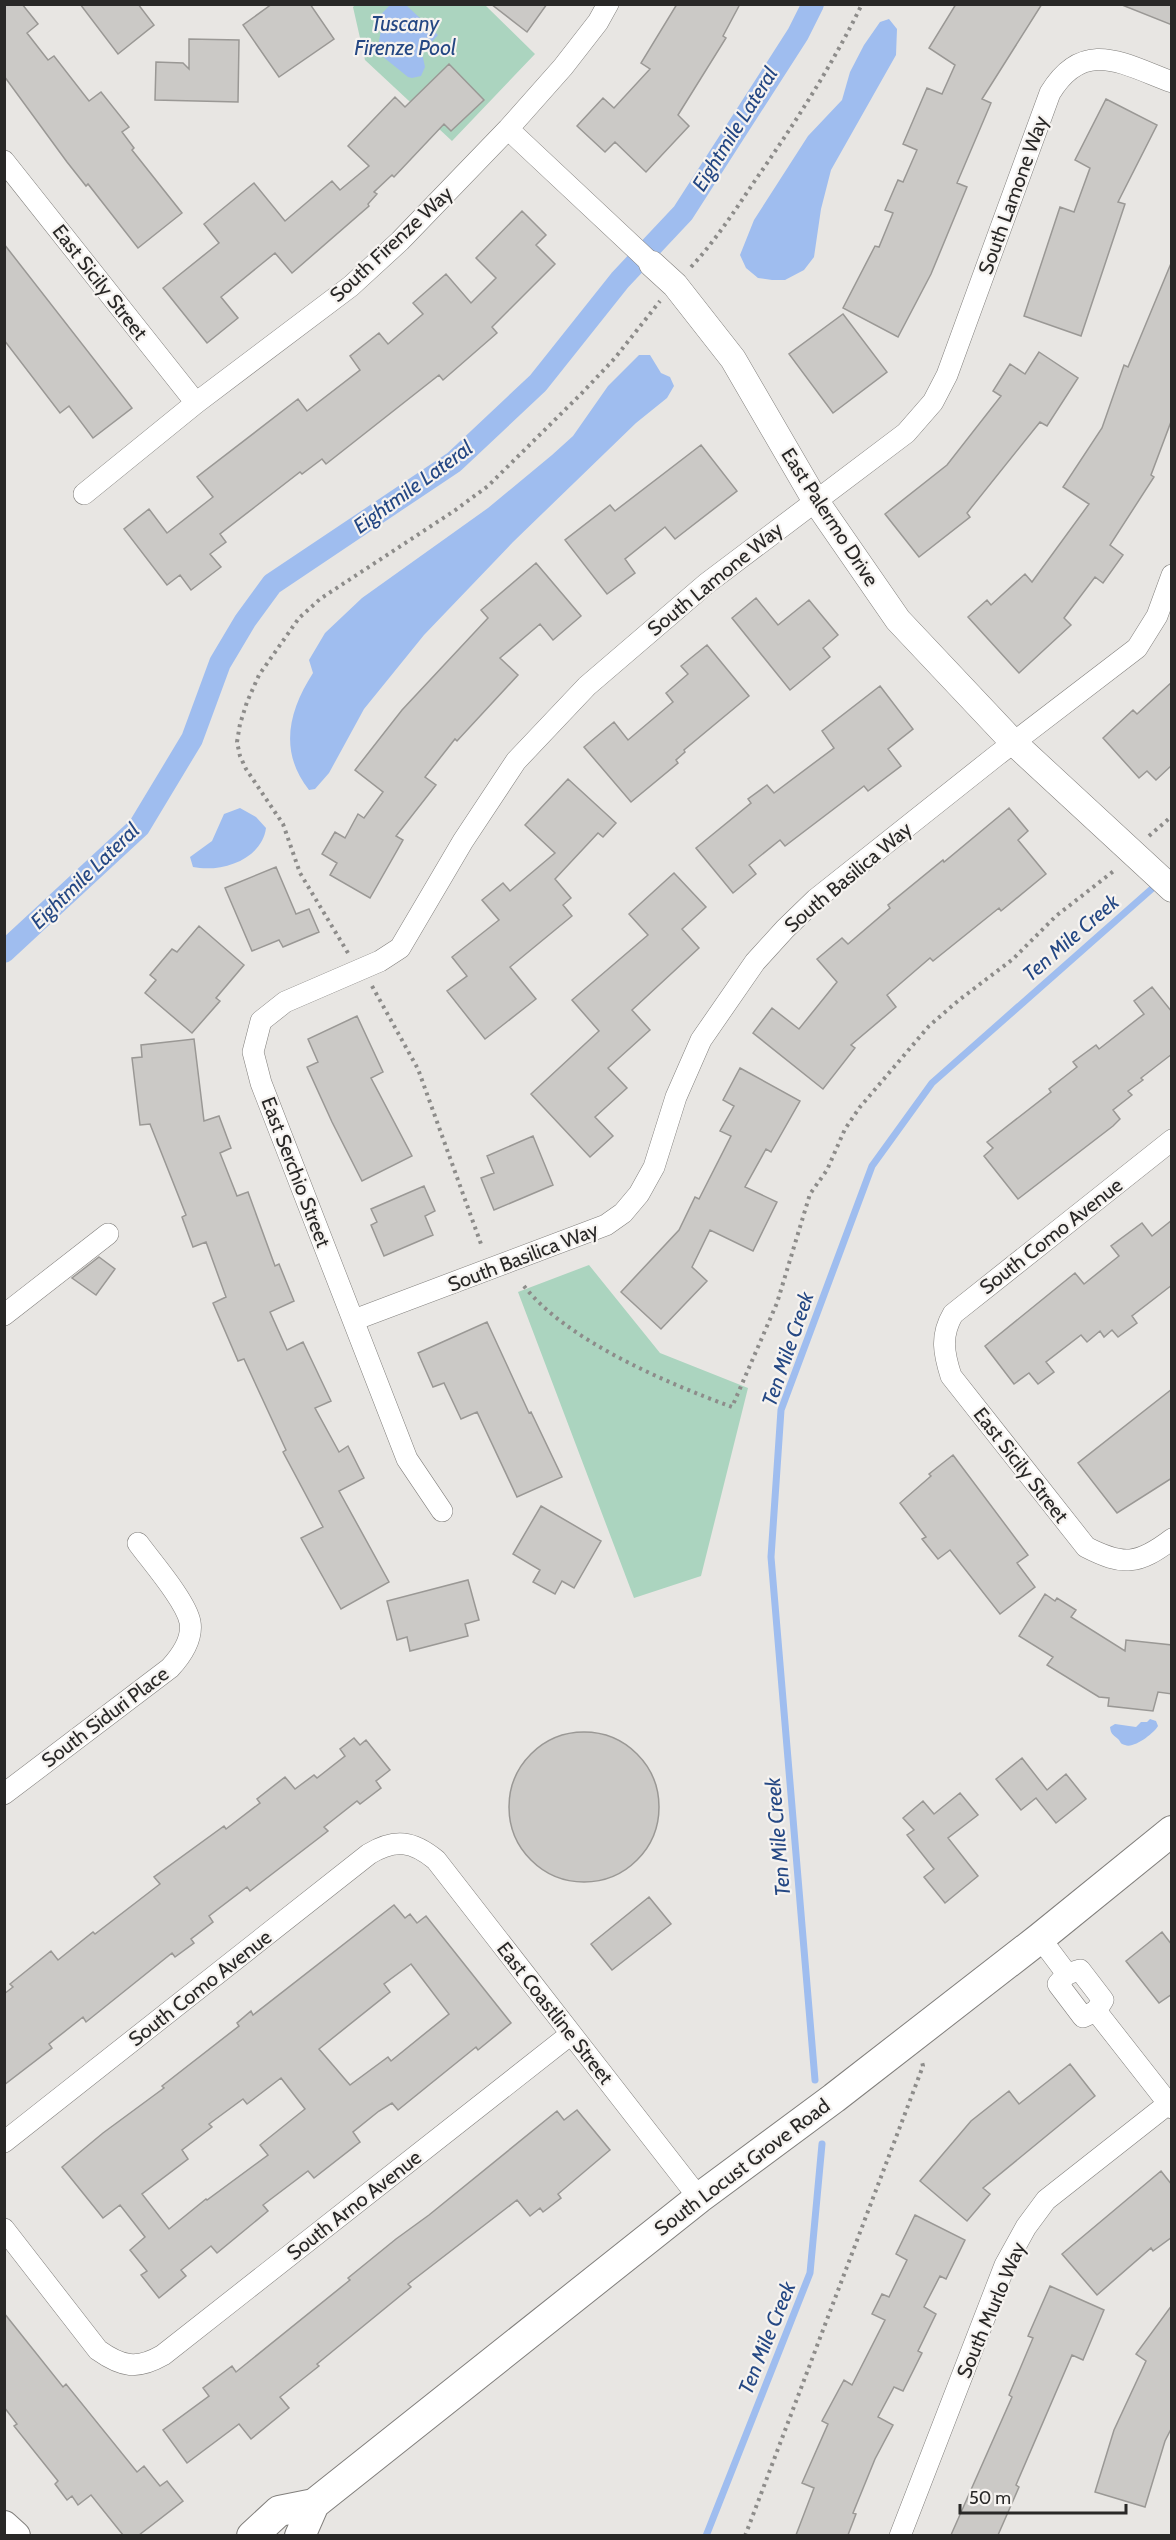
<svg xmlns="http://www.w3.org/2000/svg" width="1176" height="2540" viewBox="0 0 1176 2540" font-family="Cabin,sans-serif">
  <rect width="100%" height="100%" fill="#e8e6e3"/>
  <path fill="#abd4bf" d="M356,4l129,1 50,49 -83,87 -87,-81 -12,-53z
    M589,1265l71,88 88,35 -47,188 -67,22 -116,-306z"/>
  <path fill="#9fbdef" d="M390,5h16l32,30 -16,18 3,14 -4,9 -9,2 -4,-1 -31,-25 4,-22 -6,-9z
    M889,19l8,10 -1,26 -65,115 -10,39 -7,48 -10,13 -19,10h-13l-14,-2 -12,-10 -6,-13 14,-35 54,-84 34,-36 8,-28 14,-27 16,-23z
    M639,355h11l11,18 9,4 4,9 -7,12 -31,25 -123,119 -89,93 -60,74 -35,64 -14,16 -6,1c-30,-38 -21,-78 4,-117l-4,-13 16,-27 37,-35 126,-90 64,-53 21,-19 35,-50z
    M240,808l16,9 10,11c-4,31 -44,45 -73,39l-3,-10 22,-16 12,-27z
    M1150,1719l6,2 2,5c-4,7 -24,23 -33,19 -5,-1 -4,-3 -7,-6 -6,-5 -7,-5 -8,-12l5,-3 21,3 5,-5h6z"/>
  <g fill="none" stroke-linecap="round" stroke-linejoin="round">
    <path stroke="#9fbdef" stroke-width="7" d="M815,2080l-44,-523 10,-147 91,-244 60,-83 240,-212
      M706,2536l104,-263 12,-129"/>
    <path stroke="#9fbdef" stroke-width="22" d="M4,952l135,-125 53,-88 28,-76 25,-42 27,-37 182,-122 84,-79 82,-103 63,-67 115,-179 15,-30"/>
  </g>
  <path fill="#cbc9c6" stroke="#9a9895" stroke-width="1.5" fill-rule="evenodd" d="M4,4h18l16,20 -11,9 21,27 6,-4 35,45 12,-9 28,35 -7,5 12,16 -2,2 50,63 -44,35 -50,-64 -2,2 -19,-24 -63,-86z
    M80,4h58l16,21 -36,29z
    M272,4h38l24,35 -55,38 -36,-52z
    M491,4h56l-20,28z
    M677,4h63l-17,32 3,2 -48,77 11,11 -43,46 -31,-30 -10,10 -28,-26 26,-28 11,10 36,-39 -9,-6z
    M956,4h86l-60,95 9,4 -34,80 10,4 -36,87 -33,63 -55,-29 32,-62 4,1 14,-34 -8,-3 13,-30 5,2 14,-32 -14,-6 24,-56 15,6 13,-29 -26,-17z
    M1122,4h50v21l-50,-20z
    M189,39l50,1 -1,62 -83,-2 1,-38 27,1 6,6z
    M449,64l35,36 -33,31 -7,-7 -50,53 -2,-2 -18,17 3,2 -9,10 1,2 -77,67 -17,-20 -54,44 17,21 -31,25 -44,-55 56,-45 -15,-19 50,-41 31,38 47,-40 8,9 29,-24 -21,-20 47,-49 10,10z
    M1106,99l51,26 -39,77 7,2 -44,132 -57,-20 36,-109 14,5 16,-44 -15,-8z
    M522,211l24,24 -10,10 19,19 -63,63 5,6 -54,47 -4,-5 -113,89 -4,-5 -20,15 -2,-2 -80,62 6,8 -16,12 11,13 -30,23 -11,-15 -13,10 -43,-56 25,-20 18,24 46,-36 -16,-20 101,-78 9,12 53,-41 -10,-14 29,-23 9,11 35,-30 -10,-11 33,-29 25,29 25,-25 -20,-20z
    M4,244l128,164 -39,30 -24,-32 -9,7 -56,-73z
    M1172,261v158l-21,56 3,2 -44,68 13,10 -20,28 -8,-6 -31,41 7,7 -52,48 -51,-56 19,-17 4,5 34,-31 7,8 57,-78 -26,-17 39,-59 22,-63 4,2z
    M843,314l44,58 -54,41 -44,-59z
    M1039,352l39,26 -31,48 -7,-4 -73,91 3,4 -51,40 -34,-43 62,-49 54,-69 -8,-5 17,-27 15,10z
    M701,445l36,46 -62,48 -10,-12 -40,32 10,14 -28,21 -42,-54 45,-35 5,6z
    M536,563l45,53 -28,24 -13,-16 -40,34 18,17 -61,66 -2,-2 -30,38 11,8 -40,51 7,4 -33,58 -40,-23 7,-12 -15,-9 13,-22 10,6 13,-24 6,4 19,-26 -28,-22 47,-60 86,-92 -7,-8z
    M756,598l22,27 31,-25 29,35 -15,13 7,9 -40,33 -58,-72z
    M707,645l42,51 -65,54 1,2 -9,8 2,3 -47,39 -47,-55 30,-25 14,18 45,-38 -7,-9 22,-19 -7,-8z
    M1172,682v83l-16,15 -9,-9 -8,7 -36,-40 30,-28 4,4z
    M880,686l33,43 -25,20 13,17 -33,25 -4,-5 -79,60 -5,-6 -31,25 7,9 -23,19 -37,-45 55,-45 -3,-4 19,-14 7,8 60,-45 -12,-17z
    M568,779l48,44 -13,14 -5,-4 -43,46 16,19 -8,7 9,11 -62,51 26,32 -51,40 -38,-48 20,-15 -15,-19 47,-37 -17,-20 21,-17 7,8 45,-38 -30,-28z
    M1009,808l19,23 -10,9 28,34 -45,37 -2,-3 -66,53 -3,-3 -43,37 9,12 -45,38 4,3 -32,41 -70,-56 19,-25 27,21 38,-47 -20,-23 25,-21 6,6 42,-36 -2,-3 55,-45 1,2z
    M276,867l20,47 13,-5 10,23 -36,15 -4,-7 -27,11 -27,-63z
    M674,873l32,34 -24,22 17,19 -67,62 18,20 -42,38 19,20 -32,29 18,19 -23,21 -59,-63 68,-63 -27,-31 76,-65 -19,-21z
    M199,926l45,39 -28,33 4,3 -28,32 -47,-40 11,-13 -6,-5 22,-26 5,3z
    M1152,987l20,25v42l-31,24 2,2 -15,11 4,4 -19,15 7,9 -7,7 -95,73 -34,-43 9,-8 -6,-6 64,-50 -2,-3 28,-22 -4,-5 23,-17 3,4 45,-35 -10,-13z
    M357,1016l26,56 -12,6 41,78 -50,25 -30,-59 -25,-55 11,-5 -10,-23z
    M194,1039l10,82 15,-5 12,32 -11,5 17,43 11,-4 27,74 4,-2 15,37 -24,11 17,38 16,-8 28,59 -16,7 24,44 9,-6 16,32 -25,13 50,91 -48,27 -40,-71 22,-11 -40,-75 3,-2 -42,-91 -6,2 -25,-58 13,-6 -20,-55 -13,5 -11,-30 4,-2 -36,-91 -10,1 -8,-67 10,-1 -1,-12z
    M740,1068l60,33 -29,51 -5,-3 -21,38 32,15 -24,49 -43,-21 -18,37 15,14 -46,48 -40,-37 58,-62 16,-33 4,2 32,-63 -11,-5 14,-25 -11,-6z
    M533,1136l20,49 -59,25 -13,-32 13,-5 -7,-17z
    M424,1186l11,25 -10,5 8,19 -49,21 -13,-31 6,-3 -6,-13z
    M1172,1220v65l-40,31 5,7 -19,14 -6,-7 -8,7 -4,-6 -13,11 -6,-7 -35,27 8,10 -16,12 -9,-11 -15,11 -29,-38 90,-73 9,11 35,-28 -8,-10 31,-23 10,13z
    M99,1257l16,12 -19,26 -24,-17z
    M487,1322l42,91 2,-1 31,65 -45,20 -40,-85 -16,7 -17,-36 -11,4 -15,-34z
    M1172,1389v89l-55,35 -39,-50z
    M953,1455l75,100 -11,8 18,24 -35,27 -50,-64 -12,9 -16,-20 4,-2 -26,-34 31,-27 -2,-2z
    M541,1506l60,35 -27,47 -12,-7 -7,13 -22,-12 7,-12 -27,-16z
    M468,1580l11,40 -14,4 3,12 -58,15 -3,-14 -10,3 -10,-39z
    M1045,1594l10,7 2,-3 19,12 -5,7 54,34 1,-11 46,5v49l-14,-2 -5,19 -45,-5 1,-8 -10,-1 -52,-32 6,-8 -34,-21z
    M509 1807a75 75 0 1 1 150 0a75 75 0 1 1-150 0Z
    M354,1738l6,7 6,-5 24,30 -14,11 5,7 -21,16 -3,-3 -33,26 4,4 -78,60 -3,-4 -38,29 4,6 -22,17 3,4 -19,14 -3,-4 -86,69 -3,-5 -34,27 3,4 -48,37v-91l9,-7 -3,-3 41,-33 7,9 35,-28 2,2 65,-50 -6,-7 70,-51 2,3 34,-26 -3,-4 28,-22 10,12 19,-14 3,3 28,-22 -5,-7z
    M1022,1758l25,32 19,-16 20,25 -30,24 -20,-25 -15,12 -25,-31z
    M960,1793l18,22 -30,23 30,38 -33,27 -21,-26 10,-8 -27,-34 7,-5 -11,-12 20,-17 11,13z
    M649,1897l22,27 -59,46 -21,-26z
    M394,1905l11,13 5,-4 7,9 9,-7 85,107 -33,27 -2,-3 -78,63 -6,-7 -13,8 -26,21 7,10 -46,36 -6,-7 -45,34 5,6 -51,42 -6,-7 -30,24 5,6 -27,22 -18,-23 6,-4 -17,-21 15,-13 -25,-32 -17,13 -41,-51 41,-34 61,-45 -2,-2 77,-60 -2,-3 14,-12 2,4zM411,1964l38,50 -58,47 -3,-4 -38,28 -31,-36 71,-57 -6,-8zM281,2078l24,31 -45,36 8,10 -61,45 -1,-1 -37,30 -27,-35 46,-35 -6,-9 30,-23 -3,-3 34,-25 4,5z
    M1162,1932l10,13v49l-13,9 -33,-42z
    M1070,2064l25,32 -112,92 7,6 -23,27 -47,-40 51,-60 38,-30 10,13z
    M577,2110l33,40 -52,44 3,4 -18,14 -3,-4 -10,8 -13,-16 -109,84 3,3 -94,77 2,2 -39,31 9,11 -38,31 -12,-15 -52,39 -24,-33 46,-34 -6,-8 29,-22 4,6 114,-92 -2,-2 48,-39 33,-24 128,-104 7,9z
    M1161,2171l11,14v52l-19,14 -2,-3 -54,47 -35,-41z
    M915,2215l50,25 -19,39 -6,-3 -16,31 12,7 -18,37 4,2 -19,38 -9,-4 -16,30 15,8 -18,34 -22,54 3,1 -8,21h-52l18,-47 -12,-5 26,-59 -6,-3 22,-41 8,5 33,-65 -13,-6 10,-20 7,3 18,-37 -11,-6z
    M1050,2286l54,24 -21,50 -11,-5 -56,130 3,2 -21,48h-47l61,-138 -3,-2 24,-57 -5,-2z
    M1172,2305v122l-7,14 -20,66 -50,-15 19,-62 32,-69 -10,-7z
    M4,2313l59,74 3,-3 71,88 7,-6 16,20 7,-5 16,20 -44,34h-16l-32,-40 -13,10 -6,-9 -5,4 -12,-16 3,-3 -44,-55 3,-2 -13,-17z"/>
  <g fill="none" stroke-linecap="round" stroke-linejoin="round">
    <g stroke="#817f7c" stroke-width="22">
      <path id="minor" d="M508,129l144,135
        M4,161l192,242
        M84,494l112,-91 155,-117 49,-45 108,-112 55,-62 35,-45 10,-18
        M1172,1140l-219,174c-13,22 -9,40 -2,62l135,171c37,19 52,18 86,-8
        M4,1315l104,-81
        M354,1320l252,-95 17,-12 16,-19 15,-27 22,-70 25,-57 54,-78 30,-33 31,-30 180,-143 141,-108 20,-32 15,-41
        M442,1511l-35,-52 -146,-376 -8,-31 8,-31 24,-19 95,-41 20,-13 63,-107 53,-80 71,-75 119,-102 200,-151 27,-31 14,-27 103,-282c34,-56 73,-29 122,-11
        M4,1794l166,-126c11,-12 23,-29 20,-46 -4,-21 -39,-61 -52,-79
        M1040,1938l27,36
        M1080,1970l23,30 -7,11 -13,6 -25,-33 9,-10z
        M1096,2011l76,97
        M4,2142l365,-288c26,-16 44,-13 67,6l263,338
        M4,2229l94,121c24,17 39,20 65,5l408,-321
        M900,2536l105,-271 21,-38 20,-27 122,-96"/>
    </g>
    <g stroke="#817f7c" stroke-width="27">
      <path id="tertiary" d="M652,264l23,21 58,74 82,141 83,120 115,122 159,147"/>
    </g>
    <g stroke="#817f7c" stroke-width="32">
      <path id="secondary" d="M4,2526l11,10
        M252,2536l27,-25 35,-7
        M300,2536l14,-32 385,-306 135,-100 206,-160 132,-107"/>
    </g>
    <path stroke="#8d8c8a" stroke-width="4" stroke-dasharray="3 4.5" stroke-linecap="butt" d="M691,267c24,-26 43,-55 63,-85 39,-56 78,-116 108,-178
      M1149,836l23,-20
      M348,953l-48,-80 -17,-49 -37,-55 -6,-13 -3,-14 3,-18 7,-22 12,-27 40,-57 21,-19 134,-88 34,-25 94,-93 33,-35 45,-57
      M372,986l46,83 63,175
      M524,1286c43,55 143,97 208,121l45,-104 33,-109 17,-24 18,-41 15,-22 69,-81 30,-26 54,-41 43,-43 59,-46
      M745,2536l178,-470 -1,-4"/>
    <use href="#minor" stroke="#fff" stroke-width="21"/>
    <use href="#tertiary" stroke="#fff" stroke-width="26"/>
    <use href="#secondary" stroke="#fff" stroke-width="30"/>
  </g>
  <g text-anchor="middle" stroke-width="4.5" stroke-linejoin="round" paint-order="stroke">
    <g font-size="20" fill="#292827" stroke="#f6f3f0">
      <text transform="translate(1013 195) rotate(-70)" y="7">South Lamone Way</text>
      <text transform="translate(391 244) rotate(-43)" y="7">South Firenze Way</text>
      <text transform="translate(100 282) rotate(52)" y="7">East Sicily Street</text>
      <text transform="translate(830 517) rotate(57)" y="7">East Palermo Drive</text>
      <text transform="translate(715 579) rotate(-39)" y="7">South Lamone Way</text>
      <text transform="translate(848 877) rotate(-40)" y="7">South Basilica Way</text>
      <text transform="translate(296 1172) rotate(69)" y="7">East Serchio Street</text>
      <text transform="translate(1051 1236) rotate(-38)" y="7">South Como Avenue</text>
      <text transform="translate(523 1257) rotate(-21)" y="7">South Basilica Way</text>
      <text transform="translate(1021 1465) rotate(52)" y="7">East Sicily Street</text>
      <text transform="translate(105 1717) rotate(-37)" y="7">South Siduri Place</text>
      <text transform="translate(200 1988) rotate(-38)" y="7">South Como Avenue</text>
      <text transform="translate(555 2013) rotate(52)" y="7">East Coastline Street</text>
      <text transform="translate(742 2167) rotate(-37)" y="7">South Locust Grove Road</text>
      <text transform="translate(354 2205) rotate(-38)" y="7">South Arno Avenue</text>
      <text transform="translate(991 2310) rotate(-67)" y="7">South Murlo Way</text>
    </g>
    <g font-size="21" font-style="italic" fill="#244783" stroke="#f6f3f0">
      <text x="405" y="31">Tuscany<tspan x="405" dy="24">Firenze Pool</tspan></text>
      <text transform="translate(735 129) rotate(-58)" y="7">Eightmile Lateral</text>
      <text transform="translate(413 487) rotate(-36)" y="7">Eightmile Lateral</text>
      <text transform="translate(85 876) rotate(-44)" y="7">Eightmile Lateral</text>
      <text transform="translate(1071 938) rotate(-41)" y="7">Ten Mile Creek</text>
      <text transform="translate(788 1349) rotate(-71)" y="7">Ten Mile Creek</text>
      <text transform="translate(778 1837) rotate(-95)" y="7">Ten Mile Creek</text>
      <text transform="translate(767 2338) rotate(-68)" y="7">Ten Mile Creek</text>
    </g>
  </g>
  <rect width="1176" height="2540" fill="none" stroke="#292827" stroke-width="12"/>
  <path d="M960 2504v9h166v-9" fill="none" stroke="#292827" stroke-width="3"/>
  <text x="969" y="2504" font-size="18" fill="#292827" stroke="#f6f3f0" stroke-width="4.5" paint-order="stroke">50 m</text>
</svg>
